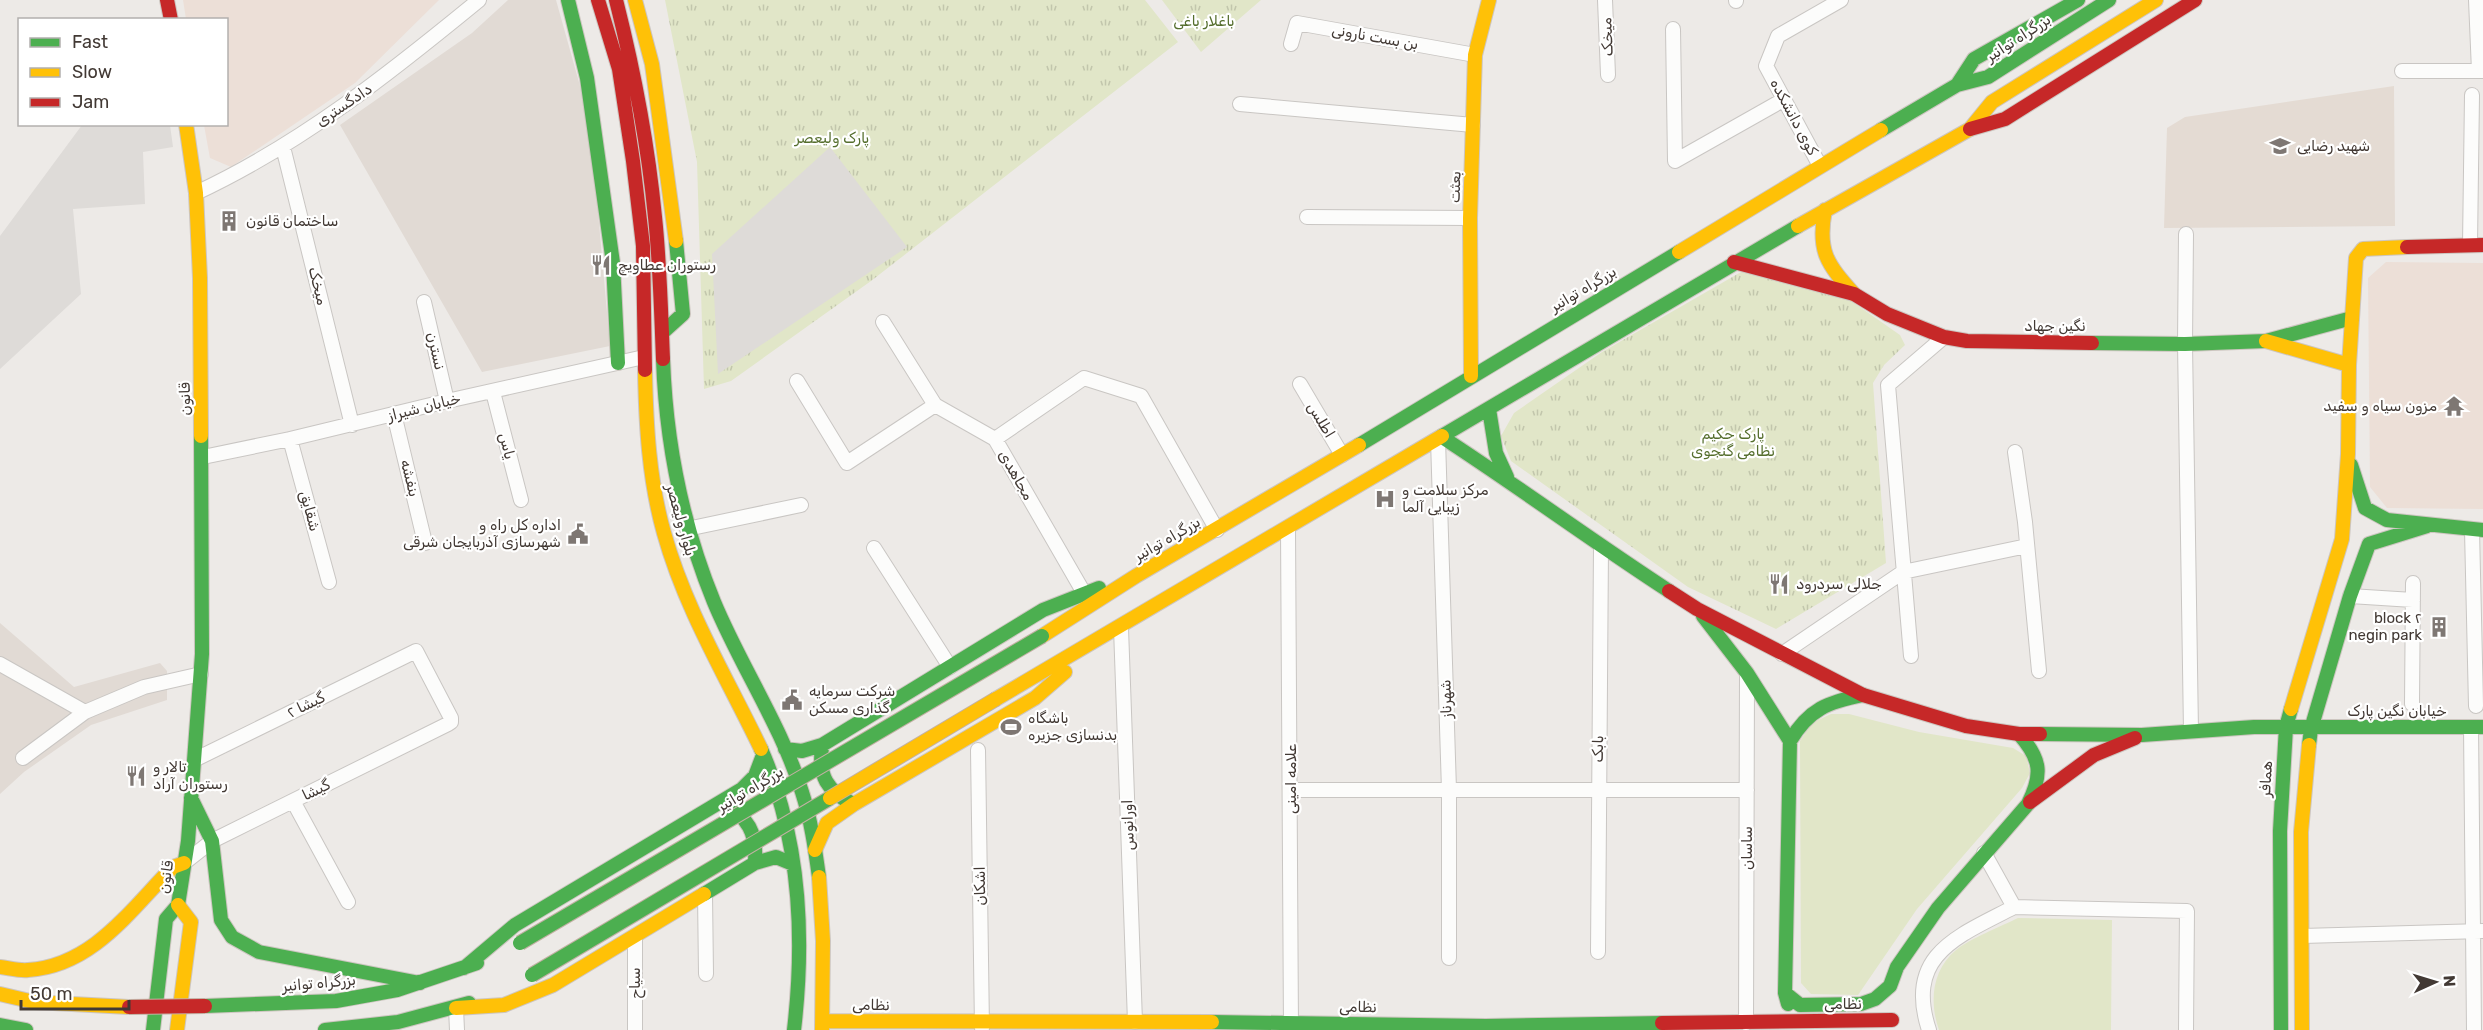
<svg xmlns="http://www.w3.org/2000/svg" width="2483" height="1030" viewBox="0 0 2483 1030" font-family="Rubik,Cairo,sans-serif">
  <defs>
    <pattern id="park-tufts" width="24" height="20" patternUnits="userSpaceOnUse" patternTransform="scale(1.5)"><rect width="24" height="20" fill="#e1e6c8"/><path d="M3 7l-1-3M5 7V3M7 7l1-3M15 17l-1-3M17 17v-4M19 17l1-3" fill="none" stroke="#c2c6ac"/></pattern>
  </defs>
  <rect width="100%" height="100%" fill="#edeae7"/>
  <path fill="#e1dad4" d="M508,0h48l26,93 14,97 14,156 -128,26 -142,-247 132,-92z
    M0,623l74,64 86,-24 7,8v29l-76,25 -67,47 -24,22z"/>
  <path fill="#ecdfd7" d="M183,0h256l-84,83 -124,84 -21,-9 -6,-33 22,-1v-104l-40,-1z
    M2386,262l97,1v246l-96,-1 -17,-21 -2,-209z"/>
  <path fill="#e4dbd3" d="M2394,86l1,140 -231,2 3,-100 18,-11z"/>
  <path fill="#e1e6c8" d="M1831,714h18l70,18 94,16 13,8 4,17 -8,15 -105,121 -59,86 -47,-1 -10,-11 -1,-242 12,-18z
    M2018,918l94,2 -1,110h-172c-10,-28 -7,-60 17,-80 13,-11 46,-24 62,-32z"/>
  <path fill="url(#park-tufts)" d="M665,0h480l33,42 -307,239 -140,100 -27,8 -7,-227z
    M1162,0h99l-60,52z
    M1741,272l93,17 66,46 5,10 -21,20 -11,18 13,180 -110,66 -88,-42 -177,-126 -10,-25 13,-23 88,-61z"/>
  <path fill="#dedbd8" d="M82,125h88l3,22 -30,5 2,52 -72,5 8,85 -81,75v-133z
    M830,147l77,100 -189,127 -6,-120z"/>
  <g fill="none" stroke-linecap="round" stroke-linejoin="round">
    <g stroke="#c9c6c3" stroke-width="16">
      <path id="street" d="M1605,0l3,75
        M1736,0v1
        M2476,0l3,71
        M1673,29l2,132 108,-61
        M1291,44l6,-21 178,32
        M2402,71h81
        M1240,104l233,21
        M283,147l69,278
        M1820,166l-54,-100 12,-30 63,-36
        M196,193c105,-49 194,-120 283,-193
        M1307,217l163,1
        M2186,234l-1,110 6,387
        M2470,245l2,-150
        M424,302l23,99
        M883,322l52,83 60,34 89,154
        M797,381l50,82 88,-58
        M1300,384l42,71
        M493,392l28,108
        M394,414l31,129
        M290,439l39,143
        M995,439l89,-61 57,18 76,134
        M1438,440l11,350v168
        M2015,452l10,70 14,149
        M203,457l87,-18 157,-38 197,-44
        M687,529l114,-24
        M1288,529l3,501
        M2472,530l4,176
        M874,548l76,119
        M2350,596l63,4
        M1121,628l14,394
        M1782,654l121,-82 124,-26
        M1911,656l-23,-271 56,-48
        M0,664l85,48 -62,46
        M2412,704l1,-121
        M85,712l59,-25 57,-13
        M2471,727l3,303
        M978,750l4,278
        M1291,790h456
        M293,801l55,101
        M184,863l28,-22 236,-117 3,-2v-4l-35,-67 -220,108
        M705,894l1,80
        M2014,907l173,4 -1,119
        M635,936v94
        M2302,936l181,-5
        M1598,952l3,-405
        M456,1008l1,22
        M1746,1023l1,-349
        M1929,1030c-25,-76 30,-94 85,-123l-30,-54"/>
    </g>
    <g stroke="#cdc6c0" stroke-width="16">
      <path id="fast" d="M568,0l19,78 26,185 5,100
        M1957,85l17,-26 104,-59
        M1881,130l76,-45 31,-8 121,-77
        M663,332l20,-18 -7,-73
        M2092,343l93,1 81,-3 86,-23
        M663,359c3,85 19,165 51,243 27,65 67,123 88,190 9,28 13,56 17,85
        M1489,409l7,44 11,24
        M1442,436l356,-210
        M1442,437c77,50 150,104 227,154
        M1359,445l320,-193
        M2351,465l14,43 22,12 96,10
        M1703,616l44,57 43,68
        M2040,734l102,1 112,-8h229
        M2309,745l2,-16 39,-133 19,-52 58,-18
        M822,747c-4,29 5,44 31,57
        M761,749c39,88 44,187 33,281
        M785,749l17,2 20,-6 221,-135 56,-22
        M191,798l21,43 9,79 11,17 27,15 161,31
        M723,803c25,14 34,30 32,58
        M704,894l51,-31 21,-6 17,7
        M464,968l51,-43 227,-136 13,-13 8,-21
        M1785,993l15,12 61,-1 14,-5 15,-13 7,-19 41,-59 90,-104c15,-30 13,-45 -9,-70
        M1788,1004l-3,-11 5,-252c19,-32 38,-39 73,-46
        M205,1006l131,-5 61,-11 80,-27
        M1212,1022l274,4 176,-3
        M0,1025l26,5
        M153,1030l13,-111 12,-14 10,-64 14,-187 -1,-218
        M325,1030l73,-8 71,-19
        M2281,1030l-1,-199 6,-104 5,-18"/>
    </g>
    <g stroke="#cdc6c0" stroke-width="16">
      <path id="slow" d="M635,0l17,64 24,177
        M186,124l10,69 4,85 1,158
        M1825,210c-8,41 2,54 29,84
        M1798,226l172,-97 22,-27 164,-102
        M1679,252l202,-122
        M2266,341l83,24
        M645,370c1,55 4,110 19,163 21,76 63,145 97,216
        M1471,376l-1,-158 5,-163 14,-55
        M1042,636l94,-60 223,-131
        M996,699l446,-263
        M2291,709l51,-170 6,-85 1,-89 7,-107 7,-9 44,-2
        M815,850l12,-27 27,-19 181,-106 30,-26
        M819,877l4,64 -1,89
        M0,967c9,1 19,4 28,3 65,-4 103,-61 145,-103l11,-4
        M0,994l34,8 95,5
        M456,1008l48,-3 49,-20 151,-91
        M823,1021l389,1
        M177,1030l14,-108 -13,-17
        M2302,1030l-1,-198 8,-87"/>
    </g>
    <g stroke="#cdc6c0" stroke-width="16">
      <path id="jam" d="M167,0l4,20
        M598,0l21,69 14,92 10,85 2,124
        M616,0c18,71 32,144 39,217 5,47 6,95 8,142
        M1970,129l35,-10 190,-119
        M2407,247l76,-2
        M1734,262l120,32 33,20 57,23 23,4 125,2
        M1669,591l28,18 166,86 103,31 53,8h21
        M2030,802l64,-47 41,-17
        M1662,1023l230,-3"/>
    </g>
    <use href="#street" stroke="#fcfcfb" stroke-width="14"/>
    <use href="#fast" stroke="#4caf50" stroke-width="14"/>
    <use href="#slow" stroke="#ffc107" stroke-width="14"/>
    <use href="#jam" stroke="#c62828" stroke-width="14"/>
    <g stroke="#c3b1a4" stroke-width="16" stroke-linecap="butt">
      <path id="fast-bridge" d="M520,943l522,-307
        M532,975l298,-177"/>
    </g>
    <g stroke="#c3b1a4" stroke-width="16" stroke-linecap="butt">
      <path id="slow-bridge" d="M830,798l166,-99"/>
    </g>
    <g stroke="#c3b1a4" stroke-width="16" stroke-linecap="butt">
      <path id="jam-bridge" d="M129,1007l76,-1"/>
    </g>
    <use href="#fast-bridge" stroke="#4caf50" stroke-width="14"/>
    <use href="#slow-bridge" stroke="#ffc107" stroke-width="14"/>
    <use href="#jam-bridge" stroke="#c62828" stroke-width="14"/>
  </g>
  <defs>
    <g id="school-bare" transform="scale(1.62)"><path d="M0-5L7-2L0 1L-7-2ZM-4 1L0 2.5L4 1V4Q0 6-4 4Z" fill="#7e7773" stroke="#fff" stroke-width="2.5" paint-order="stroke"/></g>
    <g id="building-bare" transform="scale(1.62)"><path d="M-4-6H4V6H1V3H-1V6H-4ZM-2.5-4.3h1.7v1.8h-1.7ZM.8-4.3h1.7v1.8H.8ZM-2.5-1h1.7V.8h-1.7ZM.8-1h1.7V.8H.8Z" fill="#7e7773" stroke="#fff" stroke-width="2.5" paint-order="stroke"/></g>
    <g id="restaurant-bare" transform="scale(1.62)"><path d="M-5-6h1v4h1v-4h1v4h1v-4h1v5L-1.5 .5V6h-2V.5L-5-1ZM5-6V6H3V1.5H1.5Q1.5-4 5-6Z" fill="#7e7773" stroke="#fff" stroke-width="2.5" paint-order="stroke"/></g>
    <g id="temple-bare" transform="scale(1.62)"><path d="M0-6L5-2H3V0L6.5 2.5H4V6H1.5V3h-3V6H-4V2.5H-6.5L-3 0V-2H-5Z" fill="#7e7773" stroke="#fff" stroke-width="2.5" paint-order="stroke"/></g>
    <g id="hospital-bare" transform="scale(1.62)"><path d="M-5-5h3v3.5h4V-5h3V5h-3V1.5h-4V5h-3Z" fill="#7e7773" stroke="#fff" stroke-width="2.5" paint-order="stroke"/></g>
    <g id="civic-bare" transform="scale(1.62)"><path d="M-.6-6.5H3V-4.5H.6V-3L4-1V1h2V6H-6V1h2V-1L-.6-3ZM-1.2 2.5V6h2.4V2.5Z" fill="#7e7773" stroke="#fff" stroke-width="2.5" paint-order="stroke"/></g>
    <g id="stadium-bare" transform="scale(1.62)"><path d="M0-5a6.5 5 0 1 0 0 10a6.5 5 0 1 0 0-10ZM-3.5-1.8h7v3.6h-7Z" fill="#7e7773" stroke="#fff" stroke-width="2.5" paint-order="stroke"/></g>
  </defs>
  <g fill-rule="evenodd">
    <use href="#school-bare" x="2280" y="146"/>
    <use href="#building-bare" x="229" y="221"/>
    <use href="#restaurant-bare" x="601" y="265"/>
    <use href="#temple-bare" x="2454" y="406"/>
    <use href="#hospital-bare" x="1385" y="499"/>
    <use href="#civic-bare" x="578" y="534"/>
    <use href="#restaurant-bare" x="1779" y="584"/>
    <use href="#building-bare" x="2439" y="627"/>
    <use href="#civic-bare" x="792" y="700"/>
    <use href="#stadium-bare" x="1011" y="727"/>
    <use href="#restaurant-bare" x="136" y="776"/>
  </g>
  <g text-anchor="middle" stroke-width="4.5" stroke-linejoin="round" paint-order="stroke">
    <g font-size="15" fill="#556e2d" stroke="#fff">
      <text x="1204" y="26">باغلار باغی</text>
      <text x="832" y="143">پارک ولیعصر</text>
      <text x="1733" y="439">پارک حکیم<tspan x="1733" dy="17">نظامی گنجوی</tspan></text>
    </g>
    <g font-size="15" fill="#423934" stroke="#fff">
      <text transform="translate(1375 37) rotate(10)" y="5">بن بست نارونی</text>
      <text transform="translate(1607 37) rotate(-92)" y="5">میخک</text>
      <text transform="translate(2018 38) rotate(-33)" y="5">بزرگراه توانیر</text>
      <text transform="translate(344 105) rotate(-34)" y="5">دادگستری</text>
      <text transform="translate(1794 117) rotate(62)" y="5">کوی دانشکده</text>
      <text transform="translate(1455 187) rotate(-88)" y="5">بعثت</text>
      <text transform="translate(318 286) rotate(76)" y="5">میخک</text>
      <text transform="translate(1583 289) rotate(-31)" y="5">بزرگراه توانیر</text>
      <text x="2055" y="331">نگین جهاد</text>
      <text transform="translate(436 351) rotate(77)" y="5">نسترن</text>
      <text transform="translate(185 399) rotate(-91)" y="5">قانون</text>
      <text transform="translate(424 407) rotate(-14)" y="5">خیابان شیراز</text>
      <text transform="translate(1321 420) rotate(59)" y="5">اطلس</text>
      <text transform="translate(507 446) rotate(76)" y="5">یاس</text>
      <text transform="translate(1016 475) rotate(60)" y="5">مجاهدی</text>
      <text transform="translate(410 478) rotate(76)" y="5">بنفشه</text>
      <text transform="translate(310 511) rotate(75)" y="5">شقایق</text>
      <text transform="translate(681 520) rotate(74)" y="5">بلوار ولیعصر</text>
      <text transform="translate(1167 539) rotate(-30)" y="5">بزرگراه توانیر</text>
      <text transform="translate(1446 699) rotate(-92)" y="5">شهرناز</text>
      <text transform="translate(306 705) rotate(-26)" y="5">گیشا ۲</text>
      <text x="2397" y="716">خیابان نگین پارک</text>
      <text transform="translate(1598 749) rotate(-89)" y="5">بابک</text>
      <text transform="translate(1291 779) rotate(-90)" y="5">علامه امینی</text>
      <text transform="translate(2266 779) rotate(-87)" y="5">همافر</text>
      <text transform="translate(750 789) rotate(-31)" y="5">بزرگراه توانیر</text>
      <text transform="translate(316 790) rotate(-26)" y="5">گیشا</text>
      <text transform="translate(1128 825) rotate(-92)" y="5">اورانوس</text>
      <text transform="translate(1747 848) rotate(-90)" y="5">ساسان</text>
      <text transform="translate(166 877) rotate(-82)" y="5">قانون</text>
      <text transform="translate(980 886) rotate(-91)" y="5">اشکان</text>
      <text transform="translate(319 983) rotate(-5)" y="5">بزرگراه توانیر</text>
      <text transform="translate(635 983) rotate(-90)" y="5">سیاح</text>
      <text x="1843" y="1009">نظامی</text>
      <text transform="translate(871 1005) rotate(1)" y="5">نظامی</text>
      <text transform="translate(1358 1007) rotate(1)" y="5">نظامی</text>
    </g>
    <g font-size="15" fill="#423934" stroke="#fff" text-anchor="start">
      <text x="2297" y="151">شهید رضایی</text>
      <text x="246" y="226">ساختمان قانون</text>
      <text x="618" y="270">رستوران عطاویچ</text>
      <text x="2437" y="411" text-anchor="end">مزون سیاه و سفید</text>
      <text x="1402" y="495">مرکز سلامت و<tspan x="1402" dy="17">زیبایی آلما</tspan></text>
      <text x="561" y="530" text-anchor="end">اداره کل راه و<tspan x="561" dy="17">شهرسازی آذربایجان شرقی</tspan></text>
      <text x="1796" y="589">جلالی سردرود</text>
      <text x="2422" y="623" text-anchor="end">block ۲<tspan x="2422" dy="17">negin park</tspan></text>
      <text x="809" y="696">شرکت سرمایه<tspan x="809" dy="17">گذاری مسکن</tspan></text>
      <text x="1028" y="723">باشگاه<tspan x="1028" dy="17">بدنسازی جزیره</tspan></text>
      <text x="153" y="772">تالار و<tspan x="153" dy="17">رستوران آراد</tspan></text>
    </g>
  </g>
  <rect x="18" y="18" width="210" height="108" fill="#ffffff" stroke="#b3b0ae" stroke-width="1.5"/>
  <rect x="30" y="38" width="30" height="9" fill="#4caf50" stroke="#b3b0ae" stroke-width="1.5"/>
  <text x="72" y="48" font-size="18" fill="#423934">Fast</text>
  <rect x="30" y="68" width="30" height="9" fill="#ffc107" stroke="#b3b0ae" stroke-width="1.5"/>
  <text x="72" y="78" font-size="18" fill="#423934">Slow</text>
  <rect x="30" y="98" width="30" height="9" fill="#c62828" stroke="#b3b0ae" stroke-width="1.5"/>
  <text x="72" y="108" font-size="18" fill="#423934">Jam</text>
  <g transform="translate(2435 982) rotate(86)" stroke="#ffffff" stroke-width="4.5" paint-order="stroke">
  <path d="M0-4.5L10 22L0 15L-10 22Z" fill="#423934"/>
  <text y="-9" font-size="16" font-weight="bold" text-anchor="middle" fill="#423934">N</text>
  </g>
  <path d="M21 1000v9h108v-9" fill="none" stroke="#423934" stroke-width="3"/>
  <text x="30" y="1000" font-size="18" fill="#423934" stroke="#ffffff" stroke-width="4.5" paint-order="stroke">50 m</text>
</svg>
